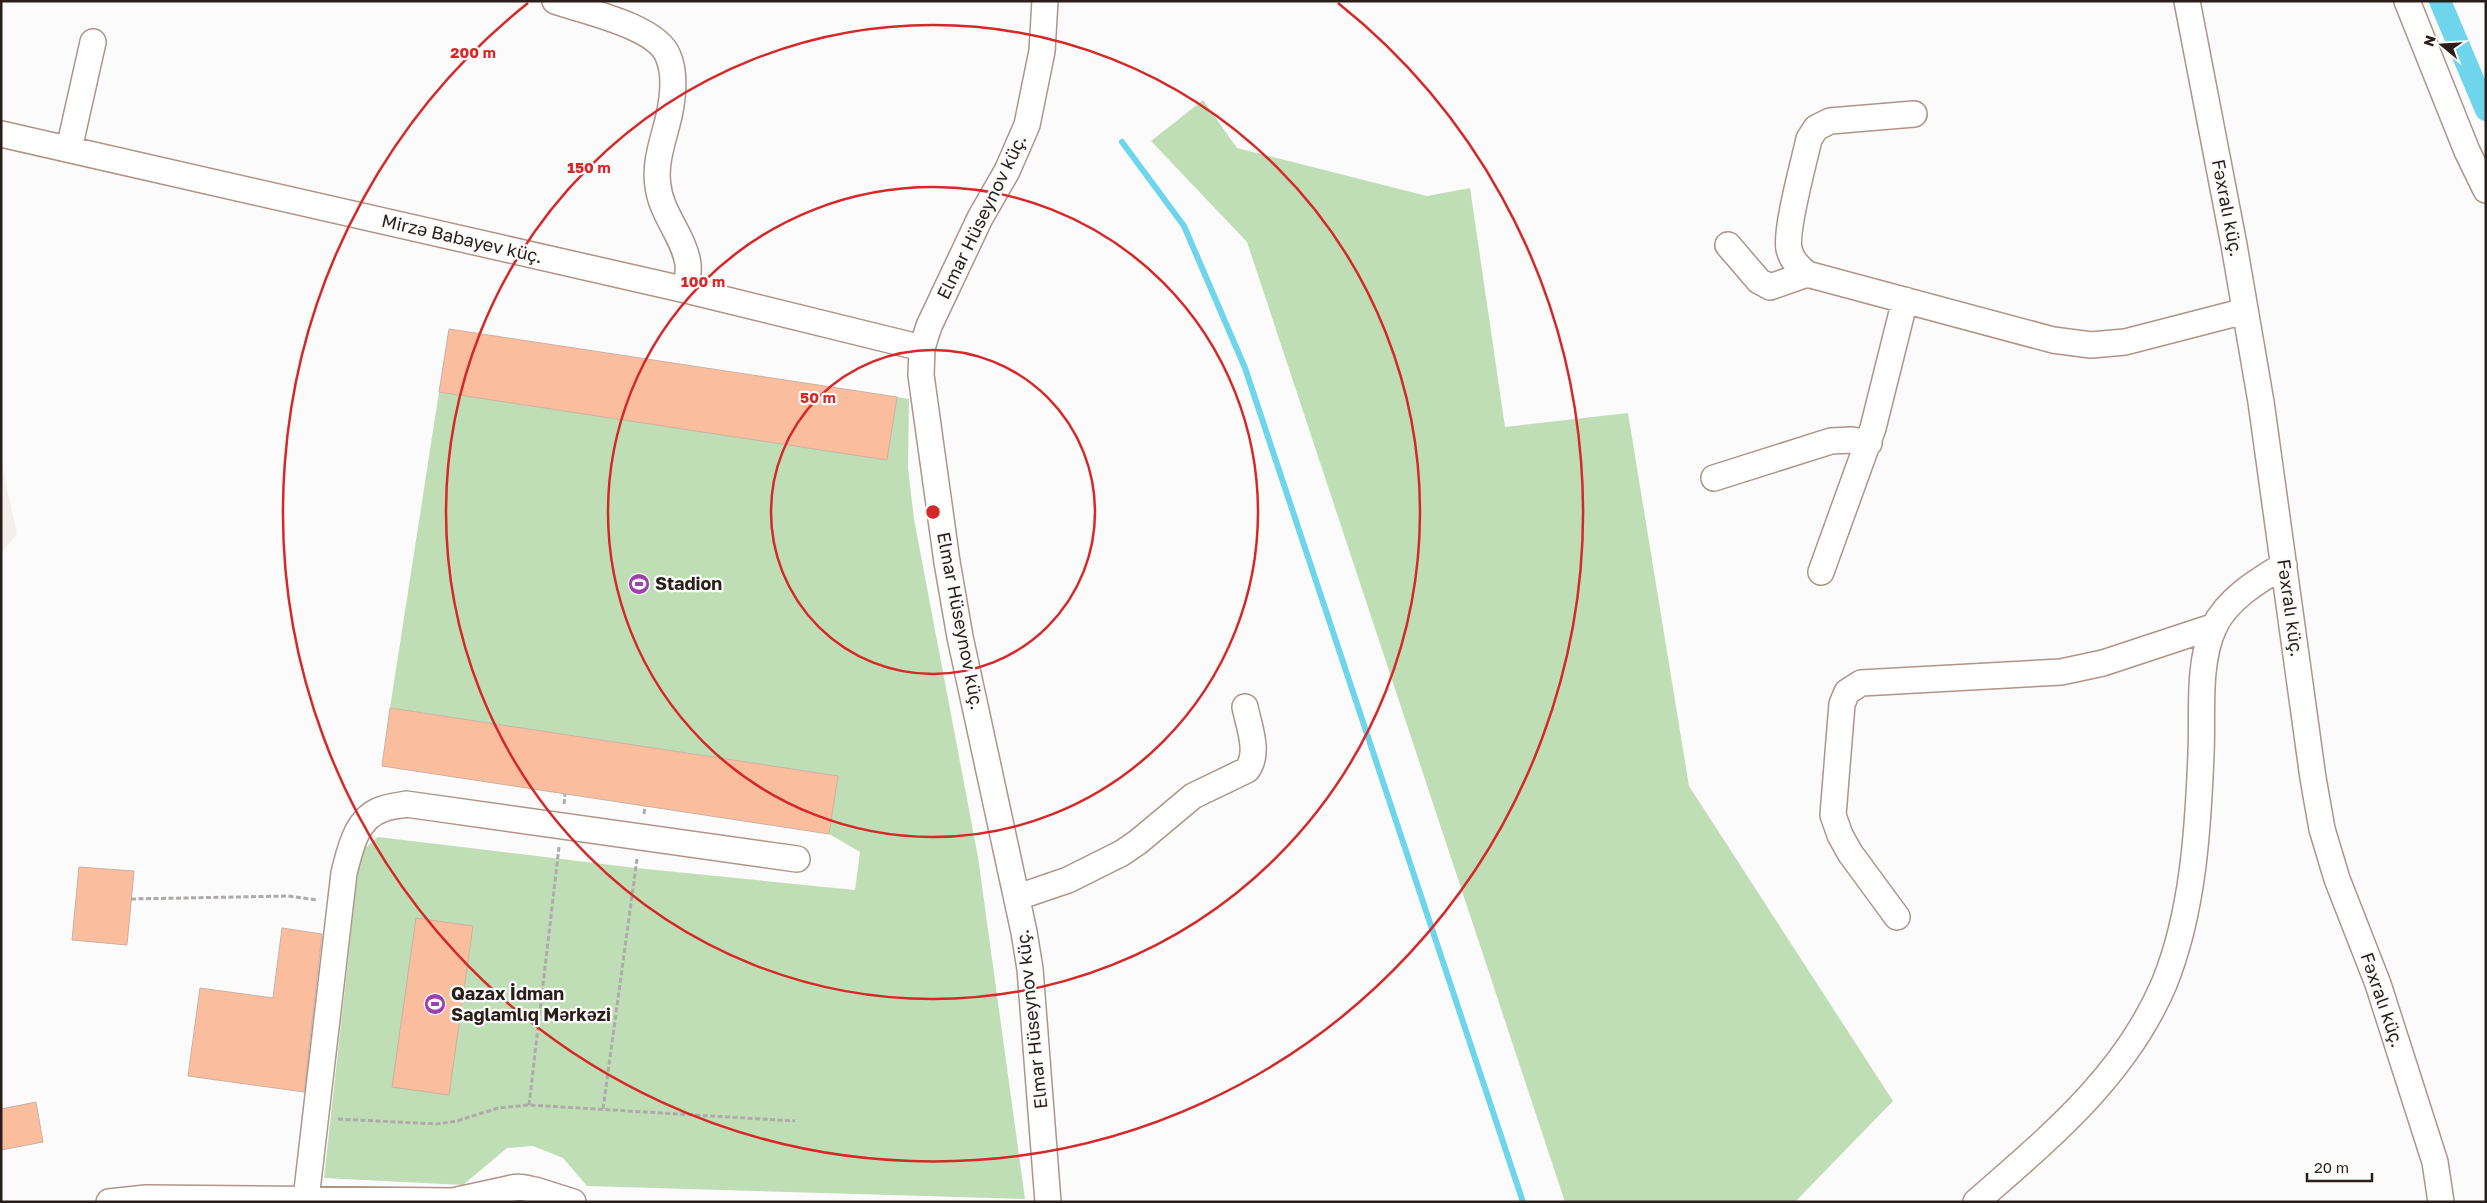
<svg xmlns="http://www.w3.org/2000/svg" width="2487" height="1203" viewBox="0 0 2487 1203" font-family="'Golos Text',sans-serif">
  <rect width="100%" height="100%" fill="#fbfbfb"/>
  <path fill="#f6eeea" d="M1,461l16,73 -16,20z"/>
  <path fill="#c0deb6" d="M1203,100l34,48 190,48 43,-8 35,239 123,-14 61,373 204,315 -98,101h-230l-318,-960 -96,-101z
    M439,392l448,68 10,-63 12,2 -1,69 6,51 64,338 47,342 -438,-13 -24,-28 -30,-12 -26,2 -44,37 -139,-7 36,-326 18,-15 258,31 219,22 5,-38 -31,-18 9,-58 -448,-68z"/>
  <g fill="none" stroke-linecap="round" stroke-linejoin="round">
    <path stroke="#6ed5ec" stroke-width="6" d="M1122,142l62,84 61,142 278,834"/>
    <path stroke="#6ed5ec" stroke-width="22" d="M2440,1l46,109"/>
  </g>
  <path fill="#fabe9f" stroke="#cdb0a1" d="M449,329l448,68 -10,63 -448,-68z
    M390,708l448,68 -9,58 -447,-68z
    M79,867l55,4 -7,74 -55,-5z
    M416,918l57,8 -24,169 -57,-8z
    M282,928l40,6 -18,158 -116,-16 12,-88 73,10z
    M36,1102l7,40 -42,8v-41z"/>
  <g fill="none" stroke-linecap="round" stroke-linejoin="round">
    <g stroke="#b09486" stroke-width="28">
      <path id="minor" d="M555,1c28,10 102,25 113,55 8,18 5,41 1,60 -5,22 -15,47 -11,70 3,28 26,50 30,78 1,8 -1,18 -2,26
        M1045,1l-3,50 -15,74 -20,46 -27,47 -51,108 -7,22 -1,27 26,187 13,75 64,295 6,37 18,233
        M2187,1l47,244 27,157 52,376 9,51 15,50 41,105 57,178 6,40
        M2407,1l60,150 19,39
        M1914,114l-84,7 -14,7 -7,11c-5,23 -24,91 -20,110 3,12 9,17 18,25l246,66 38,5 34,-3 120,-31
        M1,134l685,156 236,58
        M69,149l24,-107
        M1728,245l31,36 11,6 37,-13
        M1714,478l117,-37 21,-1 17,3
        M1821,572l52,-144 32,-128
        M1018,897l50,-17 54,-27 16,-11 55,-46 54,-26c13,-17 2,-43 -2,-63
        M1897,917l-47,-64 -10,-18 -7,-20 9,-111 5,-12 14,-9 200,-11 42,-9 112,-37
        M535,1190l38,12
        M494,1198c17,-17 41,-12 56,4
        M306,1199l38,-326c6,-23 12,-56 39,-64 7,-3 15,-3 23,-5l391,55
        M109,1202l37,-4 307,3 55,-12
        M1976,1202c73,-64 149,-126 188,-218 29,-71 34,-154 37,-230 2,-41 -4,-89 13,-127 13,-28 45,-47 70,-62"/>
    </g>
    <path stroke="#afaba9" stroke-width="3" stroke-dasharray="5 2.5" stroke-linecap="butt" d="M564,804l1,-10
      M644,814l1,-8
      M131,899l157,-3 30,4
      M529,1105l30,-258
      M603,1109l34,-250
      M338,1119l99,5 20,-3 41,-13 31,-3 266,16"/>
    <use href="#minor" stroke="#fff" stroke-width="25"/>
  </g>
  <g fill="none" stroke="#d62828" stroke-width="2.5">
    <circle cx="933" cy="512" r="162"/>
    <circle cx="933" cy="512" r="325"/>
    <circle cx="933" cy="512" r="487"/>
    <path d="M1338 3A650 650 0 1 1 528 3"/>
  </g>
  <defs>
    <g id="stadium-disc" transform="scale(1.125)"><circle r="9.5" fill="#9d42ad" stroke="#fbfbfb"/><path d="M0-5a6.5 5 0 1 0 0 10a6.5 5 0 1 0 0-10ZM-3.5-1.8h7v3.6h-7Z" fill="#fff"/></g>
  </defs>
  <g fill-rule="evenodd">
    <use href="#stadium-disc" x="639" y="584"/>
    <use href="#stadium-disc" x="435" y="1004"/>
  </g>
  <g text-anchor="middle" stroke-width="4.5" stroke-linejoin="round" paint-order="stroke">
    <g font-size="18" fill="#291e19" stroke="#fbfbfb">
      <text transform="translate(2227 208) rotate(79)" y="6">Fəxralı küç.</text>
      <text transform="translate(982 217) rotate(-64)" y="6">Elmar Hüseynov küç.</text>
      <text transform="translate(462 239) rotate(13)" y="6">Mirzə Babayev küç.</text>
      <text transform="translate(2290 608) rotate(82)" y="6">Fəxralı küç.</text>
      <text transform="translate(960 621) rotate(79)" y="6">Elmar Hüseynov küç.</text>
      <text transform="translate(2382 1000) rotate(71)" y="6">Fəxralı küç.</text>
      <text transform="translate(1032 1019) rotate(-96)" y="6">Elmar Hüseynov küç.</text>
    </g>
    <g font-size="18" font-weight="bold" fill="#291e19" stroke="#fbfbfb" text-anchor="start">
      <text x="655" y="590">Stadion</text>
      <text x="451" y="1000">Qazax İdman<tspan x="451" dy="21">Sağlamlıq Mərkəzi</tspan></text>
    </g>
  </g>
  <circle cx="933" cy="512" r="8" fill="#d62828" stroke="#fbfbfb" stroke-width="2.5"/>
  <g font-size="15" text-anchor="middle" font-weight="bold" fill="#d62828" stroke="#fbfbfb" stroke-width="4.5" stroke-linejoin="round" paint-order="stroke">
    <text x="473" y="58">200 m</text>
    <text x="589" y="173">150 m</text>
    <text x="703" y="287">100 m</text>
    <text x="818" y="403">50 m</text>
  </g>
  <rect width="2487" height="1203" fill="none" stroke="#291e19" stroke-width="5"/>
  <g transform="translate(2442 45) rotate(288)" stroke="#fbfbfb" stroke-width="4" paint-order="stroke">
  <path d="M0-4L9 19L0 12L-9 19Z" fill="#291e19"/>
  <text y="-8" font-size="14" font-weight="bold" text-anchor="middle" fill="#291e19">N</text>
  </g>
  <path d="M2307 1173v8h65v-8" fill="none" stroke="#291e19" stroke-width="2.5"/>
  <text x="2314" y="1173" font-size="15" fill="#291e19" stroke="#fbfbfb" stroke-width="4" paint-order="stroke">20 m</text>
</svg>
